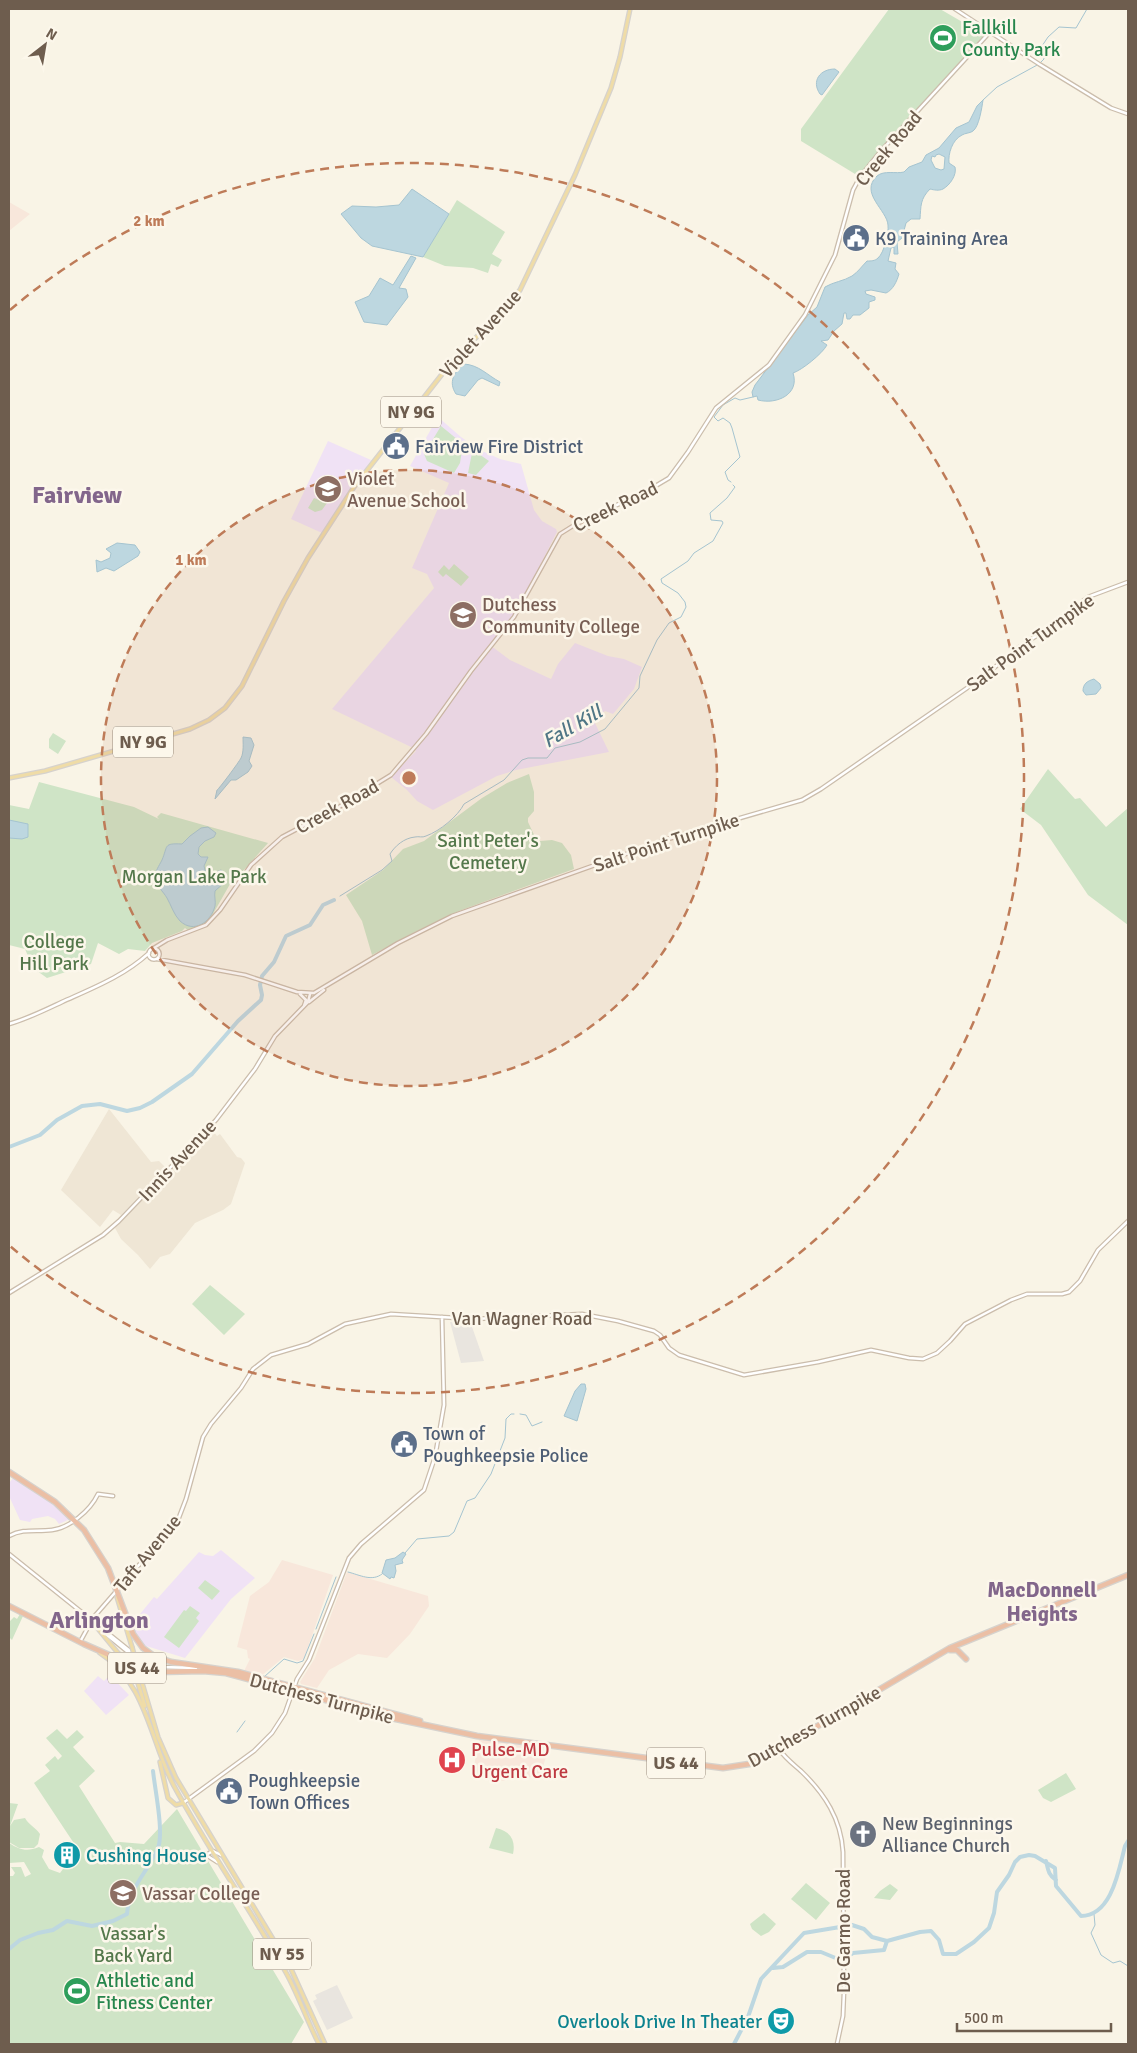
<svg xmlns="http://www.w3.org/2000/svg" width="1137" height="2053" viewBox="0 0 1137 2053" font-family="Signika,sans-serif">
  <rect width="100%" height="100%" fill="#f9f4e6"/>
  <path fill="#efe6d5" d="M109,1109l42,53 8,-1 7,7 -45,47 -8,-5 -13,17 -39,-37z
    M213,1131l4,5 3,-2 17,23 4,1 4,5 -14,41 -8,6 -28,13 -25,31 -10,3 -10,12 -12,-14 -17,-16 -6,-11 92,-96 2,3z"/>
  <path fill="#f8e7db" d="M9,202l21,12 -21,17z
    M282,1560l51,15 -29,84 -6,2 -14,-4 -23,19 -17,-5 6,-12 -2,-1 -1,-8 -10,-3 13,-51 19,-14z
    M347,1572l81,24 1,10 -19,28 -23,24 -29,-4 -29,16 -12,18 -16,-4 -1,-2 15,-24z
    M481,1739l67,10 -8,29 -25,-2 -11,5 -32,-5 7,-36z"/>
  <path fill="#e9e5df" d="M450,1322l21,2 13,37 -23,2z
    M337,1985l16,33 -26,12 -14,-29 4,-2 -2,-4z"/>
  <path fill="#f0e2f5" d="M438,417l23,20 19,13 20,9 21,5 13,46 8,11 14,8 1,3 -38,75 -29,38 20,15 41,19 7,-15 17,-21 33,13 16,3 18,8 -8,22 -21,25 -8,-3 -11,10 15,31 -93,18 -19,6 -64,34 -16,-9 -10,-11 -16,-13 25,-26 -5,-4 -79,-38 102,-121 -7,-14 -15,-6 37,-85 -39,-17z
    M328,441l43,19 -49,73 -31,-14z
    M14,1477l30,20 26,22 -11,5 -4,-5 -7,-3 -16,3 -2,3 -10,-2 -11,-24v-13z
    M221,1550l34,28 -24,21 -46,59 -42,-13 -12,-20 23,-28 3,2 42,-47 6,3 8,1z
    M110,1675l19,20 -23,20 -22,-24 14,-15 6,5z"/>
  <path fill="#cfe4c6" d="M889,9h51l31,18 14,11 -125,139 -59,-36v-12z
    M457,200l48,32 -13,22 10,6 -4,7 -7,-3 -3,9 -15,-5 -28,-2 -22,-9z
    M441,426l22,18 -3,19 -6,10 -27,-12 -3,-7z
    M476,452l13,9 -13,14 -8,-2 4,-20z
    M314,498l13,5 -5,7 -7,2 -7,-4z
    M454,564l15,13 -8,9 -15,-12 -3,3 -5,-5 6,-7 5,5z
    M53,733l13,8 -8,13 -9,-6v-9z
    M1048,769l27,30 5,-1 26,29 22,-19v117l-40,-30 -47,-70 -21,-16z
    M529,774l5,18v19l-6,7v4l8,17 4,2 12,-1 10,3 9,12 3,14 -115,42 -44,21 -43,23 -10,-34 -16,-26 37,-25 20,-21 21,-8 58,-43 25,-15z
    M39,782l95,25 25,12 -2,-2 4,-4 107,30 -25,28 -9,6 -25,44 -7,7 -12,4 -5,-4 -3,3 -30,12 -7,8 -17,-2 -9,5 -21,-11 -7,21 -44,14 -14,-10 -8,-19 -16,-4v-140l20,4z
    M210,1285l35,29 -21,21 -32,-31z
    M205,1580l15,11 -8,9 -14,-12z
    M190,1606l10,7 -4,5 3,3 -20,27 -15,-11 20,-27 2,1z
    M20,1614l3,2 -11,24 -3,-3v-15l5,-5 3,2z
    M57,1729l10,10 10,-9 7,7 -11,10 22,24 -16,15 36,57 5,-1 24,2 33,-35 127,213 -13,22h-282v-168h4l2,-3 -4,-6h10l4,10 6,-3 -7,-12 -15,1v-20c11,7 18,9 30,4l5,3 -2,7 7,12 11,4 12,-16 9,-3 -47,-71 16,-12 -5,-6 10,-9 3,4 4,-4 -16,-18z
    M1066,1773l10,16 -25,13 -8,-4 -5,-8z
    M9,1803l9,1 -8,22 4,-6 11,-2c4,7 10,9 15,16l-2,10 -4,4h-15l-10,-6z
    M496,1828c14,3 20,12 17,26l-24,-6z
    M806,1883l24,20 -14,17 -25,-21z
    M890,1884l8,6 -8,10 -16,-2 6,-7z
    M764,1913l12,11 -7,8 -8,4 -9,-7 -2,-5z"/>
  <path fill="#bdd7e0" stroke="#a5c4d0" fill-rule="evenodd" d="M835,69l4,3 -17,23 -2,-1c-9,-13 0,-25 15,-25z
    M983,100c-1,7 -4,27 -10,31 -2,2 -8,2 -11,4 -10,5 -14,19 -13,28l6,4c2,8 -5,18 -12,22 -4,2 -9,1 -13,0 -10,10 -9,17 -10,30h-9l-5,4 -4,15 -5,4 1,12h-4v-7l-3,1 -3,13 8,2 -1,6 4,5c-2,7 -6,16 -13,19l-15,-3 -6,1 1,3 9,3v3l-6,2v6l-9,7h-7l-3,4h-3l-1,-6h-2l-2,11 -8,7 -6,9 -7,1 6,4c-5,9 -25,25 -34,28 7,21 -16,32 -35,27l-1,-4 -4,1 -1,-5 3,-7 53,-70 9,-8 8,-20c8,-5 19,-6 27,-11 6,-4 10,-10 15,-15 4,0 8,0 11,-3 6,-5 11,-25 10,-33 -1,-15 -29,-32 -11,-49 7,-6 19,-2 27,-4l5,-5 13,-5 4,-7 13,-7 17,-20 13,-6 8,-16zM939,154l6,3 -1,12 -3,1 -6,-2 -4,-8 1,-4 3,1 1,-2z
    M412,189l37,25 -26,43 -51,-11 -11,-8 -20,-24 11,-8 24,1 23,-2z
    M411,256l5,2 -17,30 7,1 2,8 -21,28 -23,-3 -9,-20 14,-6 11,-18 13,7z
    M464,364c15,1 23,11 36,18l-1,4 -17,-8 -4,2 -13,16 -9,-2c-8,-12 -2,-22 8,-30z
    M117,543l18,2 5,7 -2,4 -24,15 -8,-3 -9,4 -1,-12 5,2 9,-4 1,-5 -5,-4z
    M1094,679l6,5 1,4 -5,6 -10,1 -3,-4c0,-7 4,-10 11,-12z
    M243,737l8,1 3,7 -5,16 3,5 -4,6 -12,8h-5l-16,19 2,-9c2,-1 22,-28 24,-32 3,-6 2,-15 2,-21z
    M9,820l19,4v13l-6,2 -13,-1z
    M208,827l8,6 -2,4 -9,4 -6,6 -1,7 3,3h7l-4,9 2,8 3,1 12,-5 5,4 -1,8 -10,9c-1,5 1,11 0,15 -4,16 -21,28 -35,15 -6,-6 -9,-16 -13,-23 -4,-7 -11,-12 -12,-20 0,-7 4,-12 7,-18 6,-14 1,-17 20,-16l8,-8 11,-8z
    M581,1384h4l1,5 -9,32 -13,-5 11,-25z
    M403,1552l3,2 -4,6 1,3 -8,2 1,6 -2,7 -3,-1 -1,2 -8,-6 4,-13 9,-2z"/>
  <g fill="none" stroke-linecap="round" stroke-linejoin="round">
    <path stroke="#a5c4d0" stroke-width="1" d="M983,100l14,-13 42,-23 5,-5 -2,-13 6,-9 11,-10 17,1 11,-19
      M731,482l-3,-2 -3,-8 15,-15 -8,-29 -2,-5 -7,-5 -5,3 -4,-4 9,-12 12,-7 5,2 13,-3
      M340,896l42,-26 10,-9 -2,-7c5,-8 14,-16 25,-17 4,-1 7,1 11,-1 14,-5 32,-20 38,-32l40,-24 18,-20 6,-2h19l8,-10 25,-6 25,-13 34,-41 1,-12 17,-36 12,-17 12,-6 5,-10 -1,-5 -7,-9 -16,-10 -1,-4 27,-18 6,-8 19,-12 10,-18 -1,-2 -11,-1 -1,-7 17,-15 8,-11 -2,-2
      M520,1414l6,1 6,11 10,-4
      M405,1553l12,-14 32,-3 5,-4 13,-31 8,-3 16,-24 14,-36 1,-19 5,-5h3
      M348,1572c12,3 24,10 34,2
      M316,1629l20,-52
      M264,1677l20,-18 13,4 6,-2 11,-27
      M237,1732l8,-11
      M1094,1914l1,11 -4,8 10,22 12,8 7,-2 8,5"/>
    <path stroke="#bdd7e0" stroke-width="4" d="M9,1147l31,-12 17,-15 25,-14 18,-2 27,7 13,-3 12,-6 40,-28 46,-53 23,-21 1,-5 -2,-10 2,-9 12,-14 12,-26 24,-11 13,-20 11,-5
      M1046,1861c2,8 2,14 10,19
      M9,1949l11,-9 18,-7 15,-3 14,-9 25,5 21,-5 14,-7c2,-27 21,-42 31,-66 6,-16 -3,-58 -5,-77
      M773,1968l10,-1 24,-15h14l17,7 9,-2 6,-4 31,-3 3,-9
      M734,2044l14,-27 13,-38 43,-46 48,-8 12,4 8,8 15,4 33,-9 11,-1 8,9 4,14h13l18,-12 15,-14 5,-15 3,-21 12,-17 6,-13 5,-5 9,-2 6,1 20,12 1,18 25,30c31,0 38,-47 44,-70l3,-5"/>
    <g stroke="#cbbdac" stroke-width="5">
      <path id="secondary" d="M955,9l84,55 72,44 17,6
        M154,948l13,-8 39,-15 14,-15 31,-45 31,-28 57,-30 52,-32 35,-41 45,-63 43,-54 46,-83 16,-10 71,-33 22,-13 19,-26 28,-44 53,-43 36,-50 30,-60 18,-65 7,-13 20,-25 110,-120
        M148.5 954a5.5 5.5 0 1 1 11 0a5.5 5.5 0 1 1-11 0Z
        M157,959l88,16 52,17 17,1 84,-50 54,-27 216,-77 134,-39 19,-11 162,-112 35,-29 32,-21 38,-30 40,-15
        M300,994l6,6 -2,6
        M309,1002l15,-12
        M9,1024c18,-5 36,-14 53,-22 31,-14 62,-26 87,-49
        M9,1293l94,-58 16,-14 97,-101 39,-51 20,-33 33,-34 2,-8
        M9,1536c15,-8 27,-4 43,-6 17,-2 38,-19 46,-36l15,2
        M9,1554l131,105 23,8 33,1
        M101,1630l38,31 23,9
        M80,1642l13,-24 85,-98 8,-21 17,-62 8,-13 30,-36 12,-19 18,-14 37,-11 37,-20 46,-10 83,5 108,-5 36,7 36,10 6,4 9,13 10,7 65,20 74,-13 53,-12 38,8 14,1 14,-6 13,-12 15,-17 46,-24 16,-6h35l7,-2 11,-11 18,-31 30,-29
        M779,1749c6,9 14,15 22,22 24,23 40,48 42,81l1,140 -1,24 -6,28
        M183,1803l71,-52 18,-18 13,-20 12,-34 12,-19 40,-102 12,-14 63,-54 11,-33 9,-52 -2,-88
        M206,1855l11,7
        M206,1855l7,-4 8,4"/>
    </g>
    <g stroke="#d6d2cd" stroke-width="5.5">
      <path id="primary" d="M9,778l36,-7 145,-42 19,-9 16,-12 17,-22 42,-85 24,-43 46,-71 96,-123 60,-61 10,-13 55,-115 36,-87 9,-31 10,-48
        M117,1597l15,50
        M95,1625l23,28
        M100,1653c47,30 50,88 74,133 34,63 75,121 110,183 14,24 22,50 35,75
        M140,1676l18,61 18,41 115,191 34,75
        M136,1677l9,29
        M160,1762l8,36 8,7 7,-2"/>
    </g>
    <g stroke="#d6d2cd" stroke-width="7">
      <path id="highway" d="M9,1472l46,30 29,28 24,38 25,66 10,14 11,8 17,6 67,10 182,49
        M9,1606l75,38 57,25 17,3 45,-1 23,2 170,46 81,17 246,32 26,-4 21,-10 180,-106 178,-73
        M950,1650h7l9,9"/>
    </g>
    <use href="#secondary" stroke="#fff" stroke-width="2.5"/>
    <use href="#primary" stroke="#efdca7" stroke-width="3"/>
    <use href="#highway" stroke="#ebbfa5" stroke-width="4.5"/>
    <g stroke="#d6d2cd" stroke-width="5.5" stroke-linecap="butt">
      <path id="primary-bridge" d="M132,1647l8,29
        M118,1653l11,13 7,11"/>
    </g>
    <use href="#primary-bridge" stroke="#efdca7" stroke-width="3"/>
  </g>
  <circle cx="409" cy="778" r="308" fill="#be7b58" fill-opacity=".12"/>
  <g fill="none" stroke="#be7b58" stroke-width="2.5" stroke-dasharray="9 6">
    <circle cx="409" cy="778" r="308"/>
    <path d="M10 310A615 615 0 1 1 10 1246"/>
  </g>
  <defs>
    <g id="stadium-disc" transform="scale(1.4375)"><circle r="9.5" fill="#2e9e5b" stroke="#fcf7eb"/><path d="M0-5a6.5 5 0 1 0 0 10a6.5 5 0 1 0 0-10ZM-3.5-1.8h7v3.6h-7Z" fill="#fff"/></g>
    <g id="civic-disc" transform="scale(1.4375)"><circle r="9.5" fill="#5c6f8a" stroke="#fcf7eb"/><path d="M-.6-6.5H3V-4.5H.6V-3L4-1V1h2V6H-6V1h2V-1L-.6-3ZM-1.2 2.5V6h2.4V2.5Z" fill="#fff"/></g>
    <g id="school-disc" transform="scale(1.4375)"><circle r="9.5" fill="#8d6e63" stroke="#fcf7eb"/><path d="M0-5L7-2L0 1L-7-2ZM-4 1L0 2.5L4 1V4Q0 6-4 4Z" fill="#fff"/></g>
    <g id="university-disc" transform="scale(1.4375)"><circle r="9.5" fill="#8d6e63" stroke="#fcf7eb"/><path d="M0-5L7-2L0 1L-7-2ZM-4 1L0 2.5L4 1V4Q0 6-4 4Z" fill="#fff"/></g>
    <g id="hospital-disc" transform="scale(1.4375)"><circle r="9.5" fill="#e0444e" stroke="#fcf7eb"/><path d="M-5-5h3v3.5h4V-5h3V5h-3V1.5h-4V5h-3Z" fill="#fff"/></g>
    <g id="church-disc" transform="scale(1.4375)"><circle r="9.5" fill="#6b7280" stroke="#fcf7eb"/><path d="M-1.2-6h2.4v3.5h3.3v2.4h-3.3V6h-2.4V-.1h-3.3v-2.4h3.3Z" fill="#fff"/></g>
    <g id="building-disc" transform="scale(1.4375)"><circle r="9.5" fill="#0f9aa8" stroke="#fcf7eb"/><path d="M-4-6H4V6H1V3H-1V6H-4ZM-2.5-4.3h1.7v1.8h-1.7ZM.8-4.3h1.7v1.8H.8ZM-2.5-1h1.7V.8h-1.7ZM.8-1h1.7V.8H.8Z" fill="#fff"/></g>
    <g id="theatre-disc" transform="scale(1.4375)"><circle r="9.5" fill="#0f9aa8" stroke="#fcf7eb"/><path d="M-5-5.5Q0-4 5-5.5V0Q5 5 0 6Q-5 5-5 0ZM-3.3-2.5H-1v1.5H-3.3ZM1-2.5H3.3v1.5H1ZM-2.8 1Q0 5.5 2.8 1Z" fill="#fff"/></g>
  </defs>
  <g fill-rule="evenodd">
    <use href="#stadium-disc" x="943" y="38"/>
    <use href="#civic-disc" x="856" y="238"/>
    <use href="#civic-disc" x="396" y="446"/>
    <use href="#school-disc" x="328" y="489"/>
    <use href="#university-disc" x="463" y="615"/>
    <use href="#civic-disc" x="404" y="1444"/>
    <use href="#hospital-disc" x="452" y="1760"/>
    <use href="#civic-disc" x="229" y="1791"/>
    <use href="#church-disc" x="863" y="1834"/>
    <use href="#building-disc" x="67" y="1855"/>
    <use href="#university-disc" x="123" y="1893"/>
    <use href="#stadium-disc" x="77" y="1991"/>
    <use href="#theatre-disc" x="781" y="2021"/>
  </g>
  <g text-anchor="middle" stroke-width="5" stroke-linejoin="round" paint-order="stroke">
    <g fill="#fcf7eb" stroke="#998b7d" stroke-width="1">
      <rect x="381" y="396.5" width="60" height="31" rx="4"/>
      <rect x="113" y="726.5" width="60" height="31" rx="4"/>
      <rect x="108" y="1652.5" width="58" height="31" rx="4"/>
      <rect x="647" y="1747.5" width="58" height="31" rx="4"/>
      <rect x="253" y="1938.5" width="58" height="31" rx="4"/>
    </g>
    <g font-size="18" font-weight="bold" fill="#6e5d4e">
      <text x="411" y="418">NY 9G</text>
      <text x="143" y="748">NY 9G</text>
      <text x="137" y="1674">US 44</text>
      <text x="676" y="1769">US 44</text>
      <text x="282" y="1960">NY 55</text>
    </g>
    <g font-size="19" fill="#27864d" stroke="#fcf7eb" text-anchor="start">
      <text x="962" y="34">Fallkill<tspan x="962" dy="22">County Park</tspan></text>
      <text x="96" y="1987">Athletic and<tspan x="96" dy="22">Fitness Center</tspan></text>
    </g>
    <g font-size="19" fill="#6e5d4e" stroke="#fcf7eb">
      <text transform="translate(888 148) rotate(-50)" y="7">Creek Road</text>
      <text transform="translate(480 333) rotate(-48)" y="7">Violet Avenue</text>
      <text transform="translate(615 506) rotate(-26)" y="7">Creek Road</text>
      <text transform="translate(1030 642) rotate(-36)" y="7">Salt Point Turnpike</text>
      <text transform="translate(337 806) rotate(-29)" y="7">Creek Road</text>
      <text transform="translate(666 842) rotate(-18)" y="7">Salt Point Turnpike</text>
      <text transform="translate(177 1160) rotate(-47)" y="7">Innis Avenue</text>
      <text x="522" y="1325">Van Wagner Road</text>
      <text transform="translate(147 1553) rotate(-51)" y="7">Taft Avenue</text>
      <text transform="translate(322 1698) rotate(15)" y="7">Dutchess Turnpike</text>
      <text transform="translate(814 1726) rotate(-29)" y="7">Dutchess Turnpike</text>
      <text transform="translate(843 1931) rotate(-90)" y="7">De Garmo Road</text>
    </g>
    <g font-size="19" fill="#4e5e75" stroke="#fcf7eb" text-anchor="start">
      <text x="875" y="245">K9 Training Area</text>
      <text x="415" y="453">Fairview Fire District</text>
      <text x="423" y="1440">Town of<tspan x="423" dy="22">Poughkeepsie Police</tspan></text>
      <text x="248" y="1787">Poughkeepsie<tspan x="248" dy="22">Town Offices</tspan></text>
    </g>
    <g font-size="19" fill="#785e54" stroke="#fcf7eb" text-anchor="start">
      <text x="347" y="485">Violet<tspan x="347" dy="22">Avenue School</tspan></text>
      <text x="482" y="611">Dutchess<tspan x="482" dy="22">Community College</tspan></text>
      <text x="142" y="1900">Vassar College</text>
    </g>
    <g font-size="19" fill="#54784b" stroke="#fcf7eb">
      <text x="488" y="847">Saint Peter's<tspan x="488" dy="22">Cemetery</tspan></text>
      <text x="194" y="883">Morgan Lake Park</text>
      <text x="54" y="948">College<tspan x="54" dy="22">Hill Park</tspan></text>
      <text x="133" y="1940">Vassar's<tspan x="133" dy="22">Back Yard</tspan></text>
    </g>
    <g font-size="19" fill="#be3a42" stroke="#fcf7eb" text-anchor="start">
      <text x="471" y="1756">Pulse-MD<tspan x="471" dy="22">Urgent Care</tspan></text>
    </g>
    <g font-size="19" fill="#5b616d" stroke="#fcf7eb" text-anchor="start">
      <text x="882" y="1830">New Beginnings<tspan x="882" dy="22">Alliance Church</tspan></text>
    </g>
    <g font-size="19" fill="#0d838f" stroke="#fcf7eb" text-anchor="start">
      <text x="86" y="1862">Cushing House</text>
      <text x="762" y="2028" text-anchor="end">Overlook Drive In Theater</text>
    </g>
    <g font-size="20" font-style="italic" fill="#4f7685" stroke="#fcf7eb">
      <text transform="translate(572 726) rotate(-30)" y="7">Fall Kill</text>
    </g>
    <g font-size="21" font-weight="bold" fill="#82668b" stroke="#fcf7eb">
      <text x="1042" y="1597">MacDonnell<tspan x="1042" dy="24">Heights</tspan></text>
    </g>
    <g font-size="24" font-weight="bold" fill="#82668b" stroke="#fcf7eb">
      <text x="77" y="503">Fairview</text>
      <text x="99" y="1628">Arlington</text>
    </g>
  </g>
  <circle cx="409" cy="778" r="8" fill="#be7b58" stroke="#fcf7eb" stroke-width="2.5"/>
  <g font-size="15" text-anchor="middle" font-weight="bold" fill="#be7b58" stroke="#fcf7eb" stroke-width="5" stroke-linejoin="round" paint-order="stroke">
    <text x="149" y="226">2 km</text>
    <text x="191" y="565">1 km</text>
  </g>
  <rect width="1137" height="2053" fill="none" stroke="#6e5d4e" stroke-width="20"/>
  <g transform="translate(45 45) rotate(31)" stroke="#fcf7eb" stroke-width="4" paint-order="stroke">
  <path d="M0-4L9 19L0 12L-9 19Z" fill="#6e5d4e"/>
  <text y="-8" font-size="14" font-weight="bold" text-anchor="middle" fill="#6e5d4e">N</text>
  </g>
  <path d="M957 2023v8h154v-8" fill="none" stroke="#6e5d4e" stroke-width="2.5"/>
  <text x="964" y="2023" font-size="15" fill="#6e5d4e" stroke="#fcf7eb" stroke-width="4" paint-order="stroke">500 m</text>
</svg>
